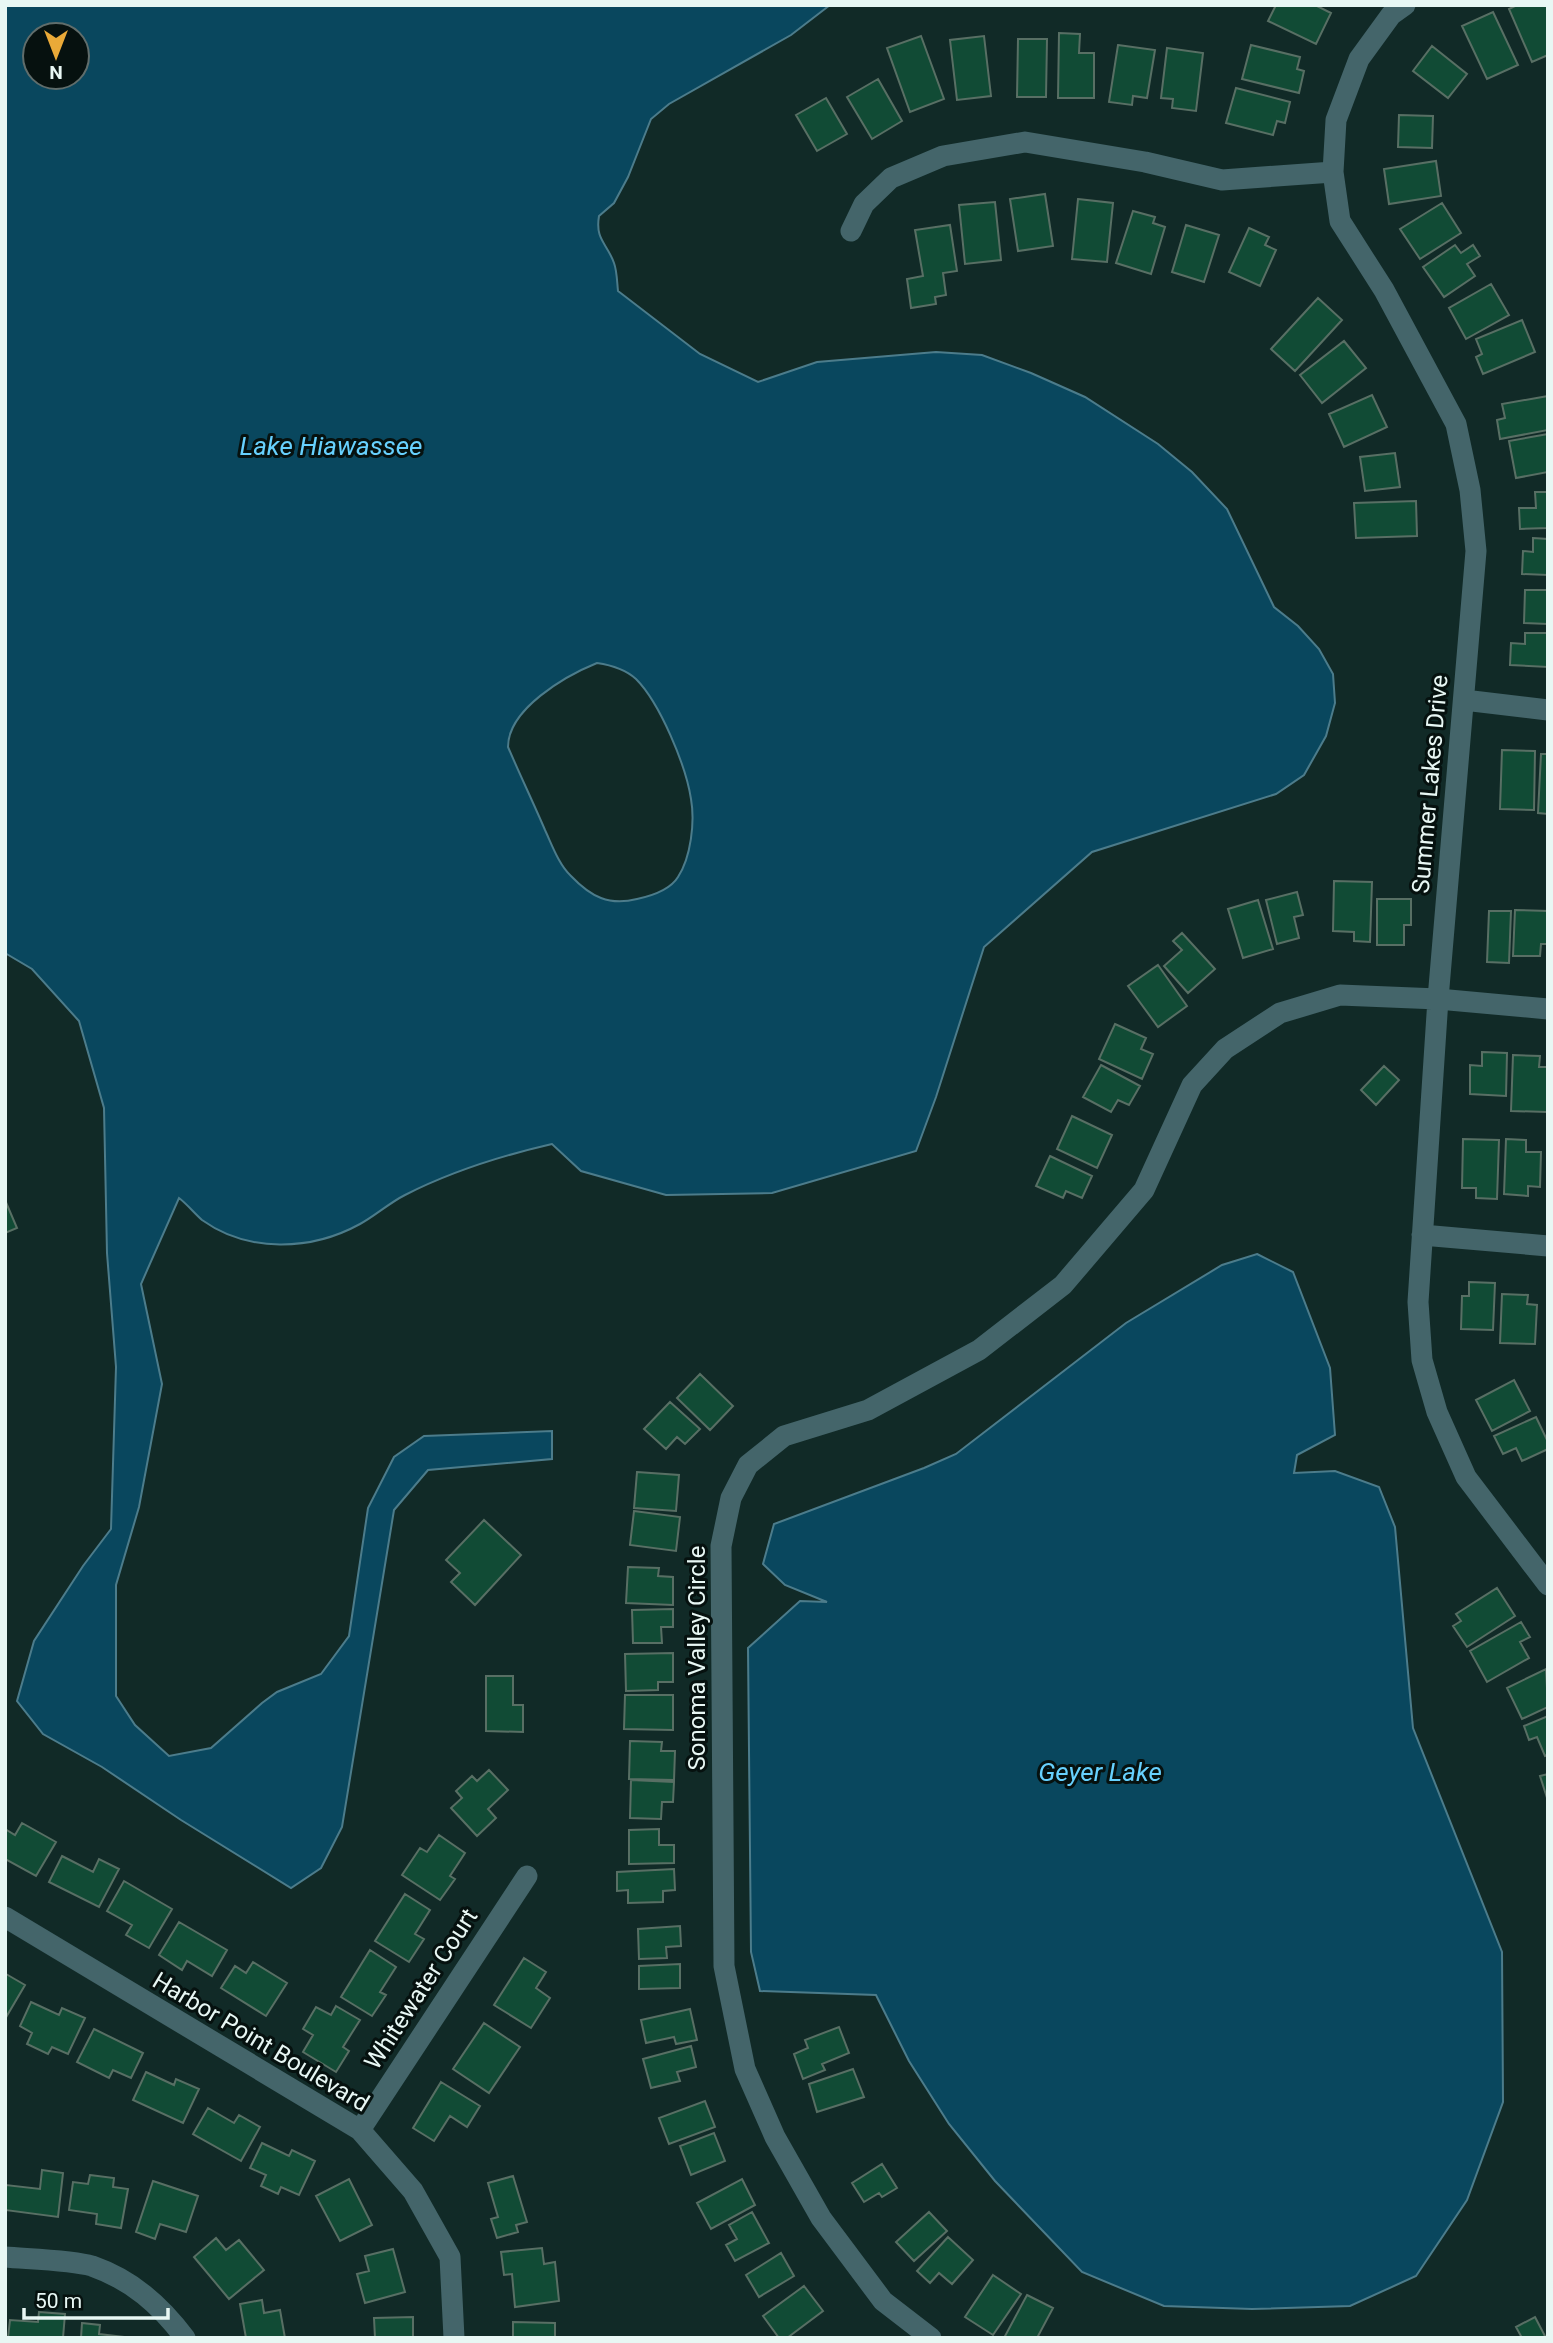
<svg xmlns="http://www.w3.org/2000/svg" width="1553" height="2343" viewBox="0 0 1553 2343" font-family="Roboto,sans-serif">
  <rect width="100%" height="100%" fill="#112a27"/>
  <path fill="#09475e" stroke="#4c7c8b" stroke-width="2" fill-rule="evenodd" d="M5,5h825l-39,30 -122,69 -18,15 -23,58 -14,26 -15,13c-4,24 8,27 15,47 3,8 3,19 4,28l82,63 58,28 59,-20 119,-10 46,3 49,18 54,24 73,47 34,28 35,37 47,98 24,19 21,23 14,25 2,29 -9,33 -22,39 -28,19 -184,58 -108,95 -48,150 -20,54 -144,42 -106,2 -85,-24 -29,-27c-52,12 -100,27 -147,51 -16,8 -30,21 -45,29 -49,27 -112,29 -158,-4 -8,-7 -15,-16 -23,-22l-38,86 21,100 -23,123 -23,78v111l19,29 34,31 42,-8 51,-45 15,-11 44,-18 28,-38 19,-128 26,-51 30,-21 128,-5v28l-124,11 -34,40 -52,317 -21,41 -30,20 -110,-68 -79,-53 -59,-33 -26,-33 17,-60 49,-75 28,-37 5,-162 -9,-114 -3,-145 -25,-87 -47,-52 -27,-16zM35,35h42v42h-42zM597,663c14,2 28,6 39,16 24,24 50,87 55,120 4,23 0,58 -13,78 -8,13 -27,19 -41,22 -28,7 -46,-2 -66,-23 -12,-11 -19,-31 -26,-46 -12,-28 -25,-55 -37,-83 0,-38 57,-71 89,-84z
    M1257,1254l36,18 37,96 5,67 -38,20 -3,18 41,-2 44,16 16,40 18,201 89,224 1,150 -36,98 -51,76 -66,30 -98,3 -88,-3 -82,-34 -87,-91 -46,-57 -40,-63 -33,-66 -116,-4 -9,-39 -3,-304 52,-47 27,1 -42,-17 -22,-21 11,-40 150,-56 32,-14 170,-131 96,-58z"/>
  <path fill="#114b35" stroke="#586f64" stroke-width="2" d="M1276,5h39l16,8 -15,31 -48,-23z
    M1517,5l31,1v49l-16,7 -23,-53z
    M1493,12l25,53 -31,14 -25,-53z
    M1059,33l21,1 -1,19h15v45h-36z
    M921,36l23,63 -34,13 -23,-64z
    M984,36l7,60 -34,4 -7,-60z
    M1018,39h29l-1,58h-29z
    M1118,45l37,5 -8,48 -14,-2 -1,9 -23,-3z
    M1251,45l49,12 -3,12 7,2 -5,22 -57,-14z
    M1432,46l35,28 -19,24 -35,-27z
    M1167,48l36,5 -7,58 -24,-3 1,-9 -12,-1z
    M878,79l24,42 -30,18 -25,-42z
    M1236,88l54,14 -5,21 -8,-2 -4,14 -47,-12z
    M826,98l21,36 -30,17 -21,-36z
    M1399,115l34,1 -1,32 -34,-1z
    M1436,161l5,35 -52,8 -5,-35z
    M1045,194l8,52 -35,5 -8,-52z
    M1078,199l35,4 -6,59 -35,-3z
    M995,202l6,58 -36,4 -6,-59z
    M1442,203l19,30 -41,26 -20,-30z
    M1133,211l22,6 -2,6 12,4 -14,47 -35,-11z
    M950,225l7,46 -14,2 3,22 -11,2 1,7 -25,4 -4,-29 16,-3 -8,-46z
    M1186,225l33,10 -15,47 -32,-10z
    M1249,228l20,9 -4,8 11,5 -16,36 -31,-14z
    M1455,245l6,8 12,-8 7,11 -13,8 8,12 -31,21 -21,-30z
    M1491,284l18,31 -43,24 -17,-31z
    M1318,298l24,22 -47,51 -24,-22z
    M1522,320l13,32 -52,22 -7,-17 6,-3 -6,-15z
    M1344,341l22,27 -44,35 -22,-28z
    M1372,395l15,32 -43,20 -15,-33z
    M1548,396v34l-48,9 -3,-19 8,-2 -3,-14z
    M1548,434v38l-32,6 -7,-37z
    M1395,453l5,34 -35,4 -5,-34z
    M1535,492h13v36l-28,1 -1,-21h17z
    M1416,501l1,35 -61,2 -2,-35z
    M1533,538l15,1v36l-26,-1 1,-23 10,1z
    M1525,590h23v34l-24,-1z
    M1525,633h23v34l-38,-2 1,-22 14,1z
    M1502,750l33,1 -1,59 -34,-1z
    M1541,754h7v60l-10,-1z
    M1334,881l38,1 -2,60 -16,-1v-9l-21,-1z
    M1297,892l6,23 -9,2 5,21 -22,6 -11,-44z
    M1377,899h34v26h-7v20h-27z
    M1258,900l15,49 -30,9 -15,-49z
    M1515,910l33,1v33h-7l-1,12h-27z
    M1489,911h22l-2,52 -22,-1z
    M1182,933l33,36 -27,24 -24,-27 18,-16 -9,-9z
    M1158,965l29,41 -29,21 -30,-41z
    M1115,1024l31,14 -5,11 12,5 -11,25 -43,-20z
    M1482,1052l25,1 -1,43 -36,-2v-29l12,1z
    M1513,1055l27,1 -1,11h9l-1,45 -36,-1z
    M1101,1065l39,21 -11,19 -11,-5 -7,12 -28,-15z
    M1384,1066l15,14 -23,25 -15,-15z
    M1072,1116l40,19 -15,33 -40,-19z
    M1463,1139l36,1 -2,59 -21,-1v-10h-14z
    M1506,1139l20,1v12h15l-1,35 -12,-1v10l-24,-2z
    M1050,1156l42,20 -10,22 -16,-7 -3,7 -27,-12z
    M5,1200l12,28 -12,5z
    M1469,1282l26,1 -2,47 -32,-1 1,-33h7z
    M1502,1294l26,1 -1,9 10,1 -2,39 -35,-1z
    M700,1374l33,32 -23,24 -33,-32z
    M1514,1380l16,31 -38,20 -16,-31z
    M670,1402l30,27 -15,15 -8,-7 -11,12 -22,-20z
    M1536,1417l12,25v7l-26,12 -6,-13 -13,6 -9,-18z
    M637,1472l42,3 -3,36 -42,-3z
    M634,1511l46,6 -4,34 -46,-6z
    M484,1520l37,35 -46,50 -24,-23 9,-9 -14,-13z
    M628,1567l31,1 -1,8 15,1v28l-47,-2z
    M1497,1588l18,28 -48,31 -14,-21 8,-5 -5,-7z
    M673,1609v18h-12l1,16h-29l-1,-33z
    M1521,1622l9,15 -10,5 9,16 -42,24 -17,-31z
    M673,1653v29h-15v8l-32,1 -1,-37z
    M1546,1669l2,38 -26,12 -15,-31z
    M486,1676h27v29h10v27l-37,-1z
    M625,1695h48v35l-49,-1z
    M1548,1716v39l-3,1 -8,-19 -8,3 -5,-14z
    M630,1741l32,1 -1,9h14l-1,29 -45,-1z
    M489,1770l19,20 -20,19 8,9 -19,18 -26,-28 11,-10 -6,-7 16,-15 5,5z
    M1548,1774v27l-8,-25z
    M631,1780l43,2 -1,20h-11l-1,17 -31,-1z
    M22,1823l34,19 -20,34 -31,-17v-30l10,6z
    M659,1829v16h15v18l-45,1v-34z
    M439,1835l26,18 -15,23 5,3 -15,21 -38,-25 18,-27 7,4z
    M62,1856l31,16 6,-13 20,10 -20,38 -50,-25z
    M674,1869l1,21 -12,1v11l-35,1v-13l-11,1v-19z
    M124,1881l48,28 -23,39 -23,-13 6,-10 -25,-14z
    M405,1894l25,16 -15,24 9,5 -15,23 -34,-21z
    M179,1922l48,28 -15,26 -25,-15 -5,9 -23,-15z
    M680,1926l1,20 -15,1 1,11 -28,1 -1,-30z
    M370,1950l26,17 -16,25 6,3 -14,21 -31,-19z
    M524,1958l22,14 -10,16 14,10 -19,30 -37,-23z
    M253,1962l34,21 -21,33 -45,-28 14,-22 11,7z
    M680,1964v24l-41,1v-23z
    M6,1974l19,11 -20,34v-45z
    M31,2002l28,13 3,-7 23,10 -17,36 -16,-7 -4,7 -21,-10 5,-11 -12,-7z
    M336,2006l24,14 -17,27 6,4 -13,21 -33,-20 10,-17 -10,-6 13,-22 15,8z
    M690,2009l7,31 -21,4 -2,-7 -28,6 -5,-23z
    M484,2023l36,24 -31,46 -36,-24z
    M839,2027l10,26 -27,11 3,6 -22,9 -9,-25 14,-6 -3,-8z
    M94,2029l49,24 -12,25 -18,-8 -4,8 -32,-16z
    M691,2046l5,21 -19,5 3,9 -29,7 -8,-29z
    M853,2069l11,28 -47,15 -8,-28z
    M146,2072l28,13 2,-6 23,10 -16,34 -50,-23z
    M441,2082l39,24 -13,21 -17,-11 -16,25 -21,-13z
    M705,2101l10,26 -46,17 -10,-26z
    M208,2108l26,15 5,-8 21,12 -19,34 -48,-27z
    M714,2133l11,28 -34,14 -11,-29z
    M262,2143l27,13 3,-6 23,11 -16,34 -18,-8 -3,7 -17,-8 5,-11 -16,-7z
    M882,2164l15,24 -15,9 -3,-4 -15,9 -12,-19z
    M42,2170l21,3 -5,44 -53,-7 1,-25 34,4z
    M90,2175l24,3 -1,9 15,2 -7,39 -25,-4 1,-10 -28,-4 4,-28 15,2z
    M513,2176l14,46 -11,3 2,7 -21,6 -6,-19 7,-2 -10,-34z
    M349,2179l23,46 -32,16 -24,-45z
    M742,2179l13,26 -44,24 -14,-26z
    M153,2181l45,15 -12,36 -26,-8 -5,15 -19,-7z
    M752,2212l17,31 -34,18 -9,-16 11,-6 -8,-14z
    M929,2212l18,19 -33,30 -18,-19z
    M948,2237l25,23 -21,24 -13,-11 -9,10 -13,-12z
    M216,2238l10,12 13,-10 25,30 -35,29 -35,-42z
    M542,2248l2,16 11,-2 4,39 -44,6 -3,-33 -8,1 -3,-23z
    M393,2249l12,43 -40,11 -8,-29 12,-3 -4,-15z
    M781,2253l13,23 -35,21 -13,-22z
    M993,2275l28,19 -28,41 -28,-18z
    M804,2286l19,25 -36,27h-8l-16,-22z
    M1027,2295l26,13 -16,30h-33z
    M262,2300l2,13 16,-3 5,28h-39l-6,-34z
    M39,2312l26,2 -2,24h-55l2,-18 28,2z
    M413,2317v21h-38l-1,-20z
    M1535,2317l11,21h-24l-6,-11z
    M513,2322l42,1v15h-42z
    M82,2323l18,2 -1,9 34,4h-52z"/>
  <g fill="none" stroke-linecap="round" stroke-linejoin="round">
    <path stroke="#44656a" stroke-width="21" d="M1405,5l-14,10 -32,44 -23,61 -3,52 7,49 44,69 72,134 14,66 6,61 -38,448 -20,303 4,58 15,52 29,65 82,108
      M851,231l13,-27 27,-26 52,-22 82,-14 120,20 77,18 111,-8
      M1464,700l84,10
      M1422,1235l126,11
      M5,1917l355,213 53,61 37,66 4,81
      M360,2130l167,-254
      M5,2257c23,2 67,3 87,9 40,14 68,39 93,72
      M931,2338l-48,-37 -62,-83 -46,-81 -30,-68 -21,-103 -3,-420 10,-48 17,-33 36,-29 84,-26 111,-60 84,-65 81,-95 48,-105 33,-36 55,-36 60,-18 98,4 110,10"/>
  </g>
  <g text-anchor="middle" stroke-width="6" stroke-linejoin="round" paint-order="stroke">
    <g font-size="24" fill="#e8f7f4" stroke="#06110f">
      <text transform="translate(1430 784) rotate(-85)" y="8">Summer Lakes Drive</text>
      <text transform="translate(697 1658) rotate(-90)" y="8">Sonoma Valley Circle</text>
      <text transform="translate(421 1989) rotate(-57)" y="8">Whitewater Court</text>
      <text transform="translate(261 2042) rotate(31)" y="8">Harbor Point Boulevard</text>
    </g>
    <g font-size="26" font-style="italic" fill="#67d1fe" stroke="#06110f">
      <text x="331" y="455">Lake Hiawassee</text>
      <text x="1100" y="1781">Geyer Lake</text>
    </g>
  </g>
  <rect width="1553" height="2343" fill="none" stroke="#e8f7f4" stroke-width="14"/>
  <g transform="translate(56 56) rotate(180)"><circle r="33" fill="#06110f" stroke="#606d6b" stroke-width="2"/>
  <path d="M0-5L12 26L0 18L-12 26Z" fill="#eaaa38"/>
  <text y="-10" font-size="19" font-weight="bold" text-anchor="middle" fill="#e8f7f4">N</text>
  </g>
  <path d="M24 2308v10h144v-10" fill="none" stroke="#e8f7f4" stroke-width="3.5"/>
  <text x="35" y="2308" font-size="21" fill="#e8f7f4" stroke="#06110f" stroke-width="5" paint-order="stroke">50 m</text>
</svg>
